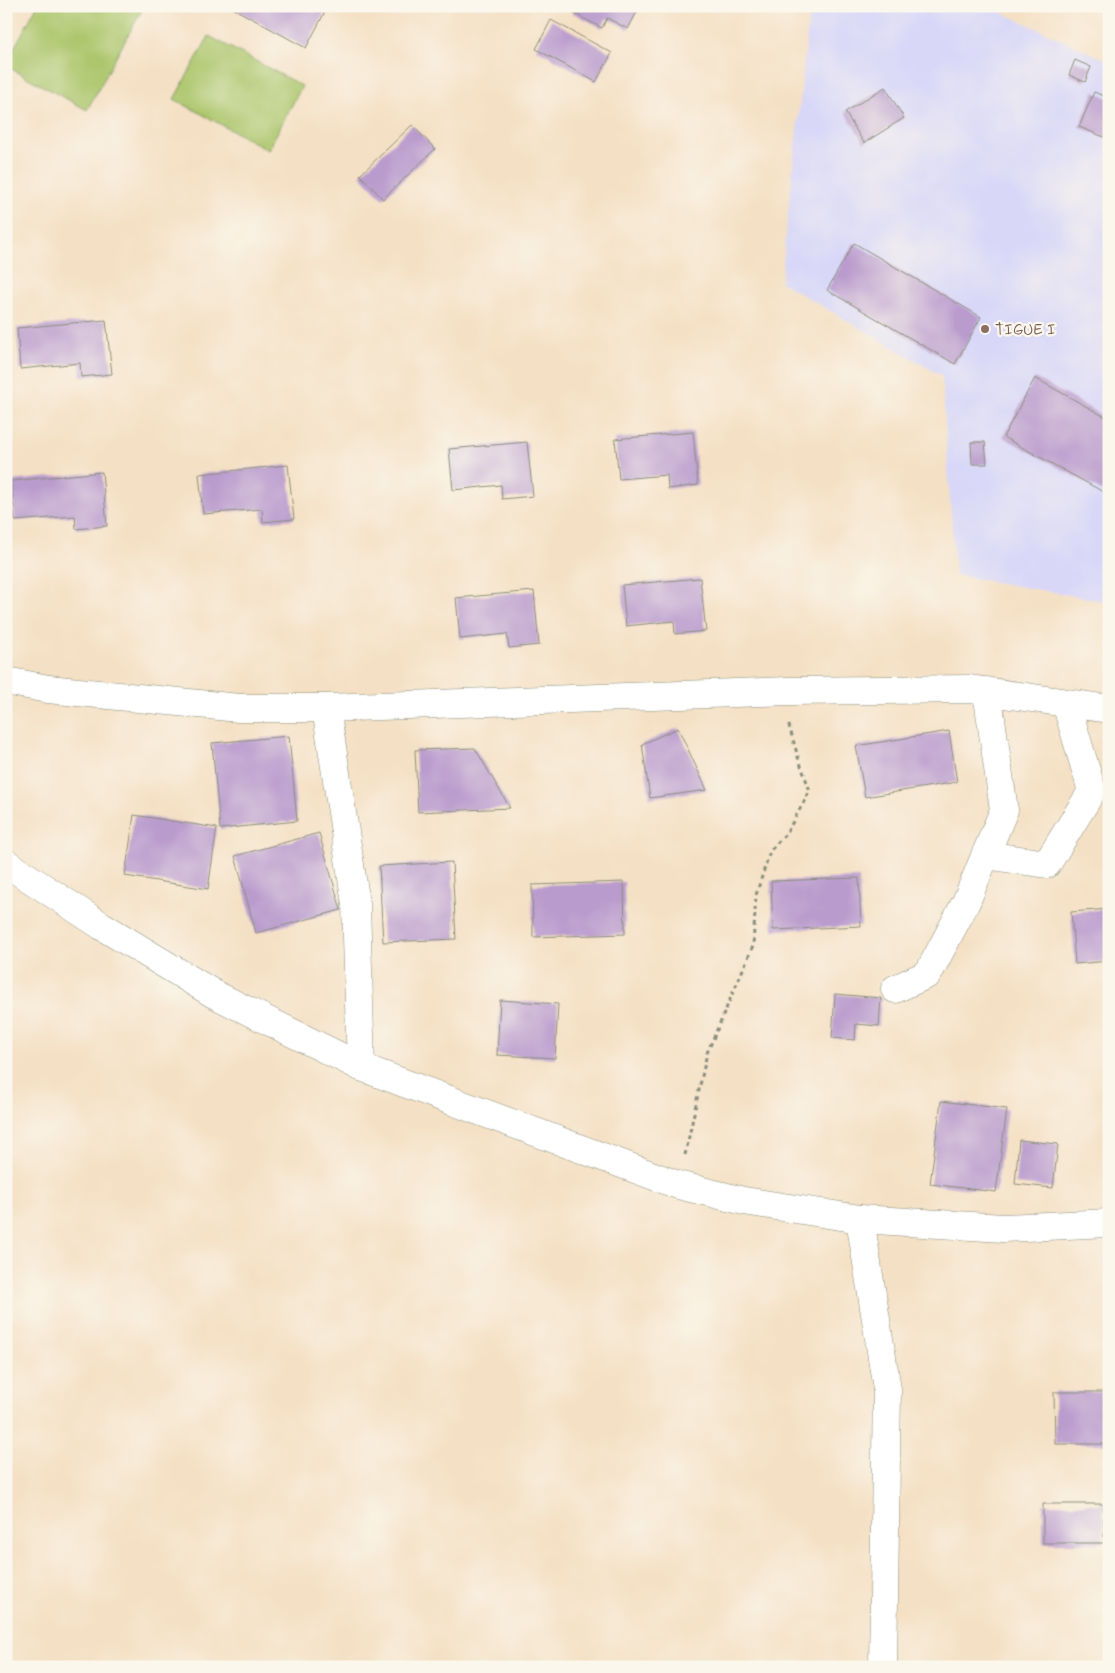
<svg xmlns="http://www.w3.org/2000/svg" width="1115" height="1673" viewBox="0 0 1115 1673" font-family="Mynerve,sans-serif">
  <rect width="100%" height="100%" fill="#fbf7ec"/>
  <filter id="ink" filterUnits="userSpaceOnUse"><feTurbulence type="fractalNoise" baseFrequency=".02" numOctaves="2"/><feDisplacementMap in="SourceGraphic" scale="10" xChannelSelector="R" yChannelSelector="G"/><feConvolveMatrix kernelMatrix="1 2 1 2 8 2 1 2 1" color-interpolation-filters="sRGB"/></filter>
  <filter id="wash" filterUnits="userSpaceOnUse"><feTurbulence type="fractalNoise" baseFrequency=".0096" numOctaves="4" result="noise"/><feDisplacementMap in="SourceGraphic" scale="20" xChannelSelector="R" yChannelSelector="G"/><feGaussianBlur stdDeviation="1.12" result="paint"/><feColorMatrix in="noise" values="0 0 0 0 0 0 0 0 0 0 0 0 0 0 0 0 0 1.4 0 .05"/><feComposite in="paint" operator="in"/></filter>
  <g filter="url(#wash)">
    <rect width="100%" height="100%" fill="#f4e0c4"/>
    <path fill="#d8d7f8" d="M810,6h177l122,55v541l-154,-27 -13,-199 -161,-94z"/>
    <path fill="#acc66c" stroke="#668250" d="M37,6h107l-57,104 -81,-44v-3z
      M209,36l93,50 -34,64 -94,-51z"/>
    <g id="blocks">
      <path fill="#b99bcd" d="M229,6h99l-22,42z
        M576,6h64l-12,23 -21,-11 -5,10 -29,-15z
        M551,20l61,33 -16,29 -60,-33z
        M1075,60l16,7 -6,15 -16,-7z
        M885,87l19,31 -40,25 -19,-31z
        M1094,92l15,6v41l-30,-12z
        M412,125l23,24 -52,50 -23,-24z
        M854,243l127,74 -26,47 -128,-74z
        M106,320l6,54 -31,3 -1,-14 -60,6 -3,-41z
        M1035,378l74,41v76l-106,-58z
        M693,432l5,53 -30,4 -1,-14 -48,4 -4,-40z
        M527,442l6,54 -31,3 -1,-14 -48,5 -4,-41z
        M971,442h14l2,22h-15z
        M288,465l6,54 -31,3 -1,-13 -59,5 -4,-40z
        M102,472l5,54 -31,3 -1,-13 -60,5 -4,-40z
        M700,578l6,53 -31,3 -1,-13 -48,5 -4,-41z
        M534,591l5,54 -30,3 -2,-14 -47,5 -4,-41z
        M678,728l29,62 -57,8 -8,-54z
        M949,731l8,51 -92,15 -9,-51z
        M289,736l8,85 -77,8 -8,-86z
        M475,748l35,60 -92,4 -3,-62z
        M134,815l83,13 -9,61 -83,-13z
        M319,833l22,77 -85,23 -21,-77z
        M452,862l4,77 -73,3 -4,-76z
        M859,878l2,48 -88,4 -2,-49z
        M624,882l1,52 -92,3 -1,-52z
        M1109,909v52l-34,3 -4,-52z
        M835,994l46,4 -2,28 -23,-2 -1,16 -23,-2z
        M500,1000l58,4 -3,54 -58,-3z
        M941,1101l66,8 -11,83 -66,-8z
        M1019,1140l39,4 -5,44 -38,-4z
        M1054,1392h55v52h-54z
        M1043,1504h60l1,39h-61z"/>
    </g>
  </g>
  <g filter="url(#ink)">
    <use href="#blocks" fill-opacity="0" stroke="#8a8e7c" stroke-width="1"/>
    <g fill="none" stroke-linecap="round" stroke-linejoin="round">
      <g stroke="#8a8e7c" stroke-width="29">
        <path id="street" d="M6,681l42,8 191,19h87l463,-17 181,-2 139,20
          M326,708l30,196 5,163
          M985,855l62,9 45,-73 -26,-88
          M895,989l33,-15 38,-72 38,-92 -17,-119
          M860,1219l27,170 -4,278"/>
      </g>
      <g stroke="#8a8e7c" stroke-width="29">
        <path id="secondary" d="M6,863l96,63 112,68 147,73 317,118 66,16 116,18 143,9 106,-5"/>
      </g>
      <path stroke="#8a8e7c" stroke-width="3" stroke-dasharray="4 4" stroke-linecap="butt" d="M685,1155l22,-102 46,-107 3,-51 14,-44 17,-19 23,-41 -12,-34 -10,-35"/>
      <use href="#street" stroke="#fff" stroke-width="28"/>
      <use href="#secondary" stroke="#fff" stroke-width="28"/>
    </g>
  </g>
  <circle fill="#8d6e63" stroke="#fbf7ec" stroke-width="2" cx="985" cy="329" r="5"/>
  <g text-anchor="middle" stroke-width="4.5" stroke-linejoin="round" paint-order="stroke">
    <g font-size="16" fill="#785e54" stroke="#fbf7ec" text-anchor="start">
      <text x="995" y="335">TIGUE I</text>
    </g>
  </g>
  <rect width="1115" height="1673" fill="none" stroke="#fbf7ec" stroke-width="25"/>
</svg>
